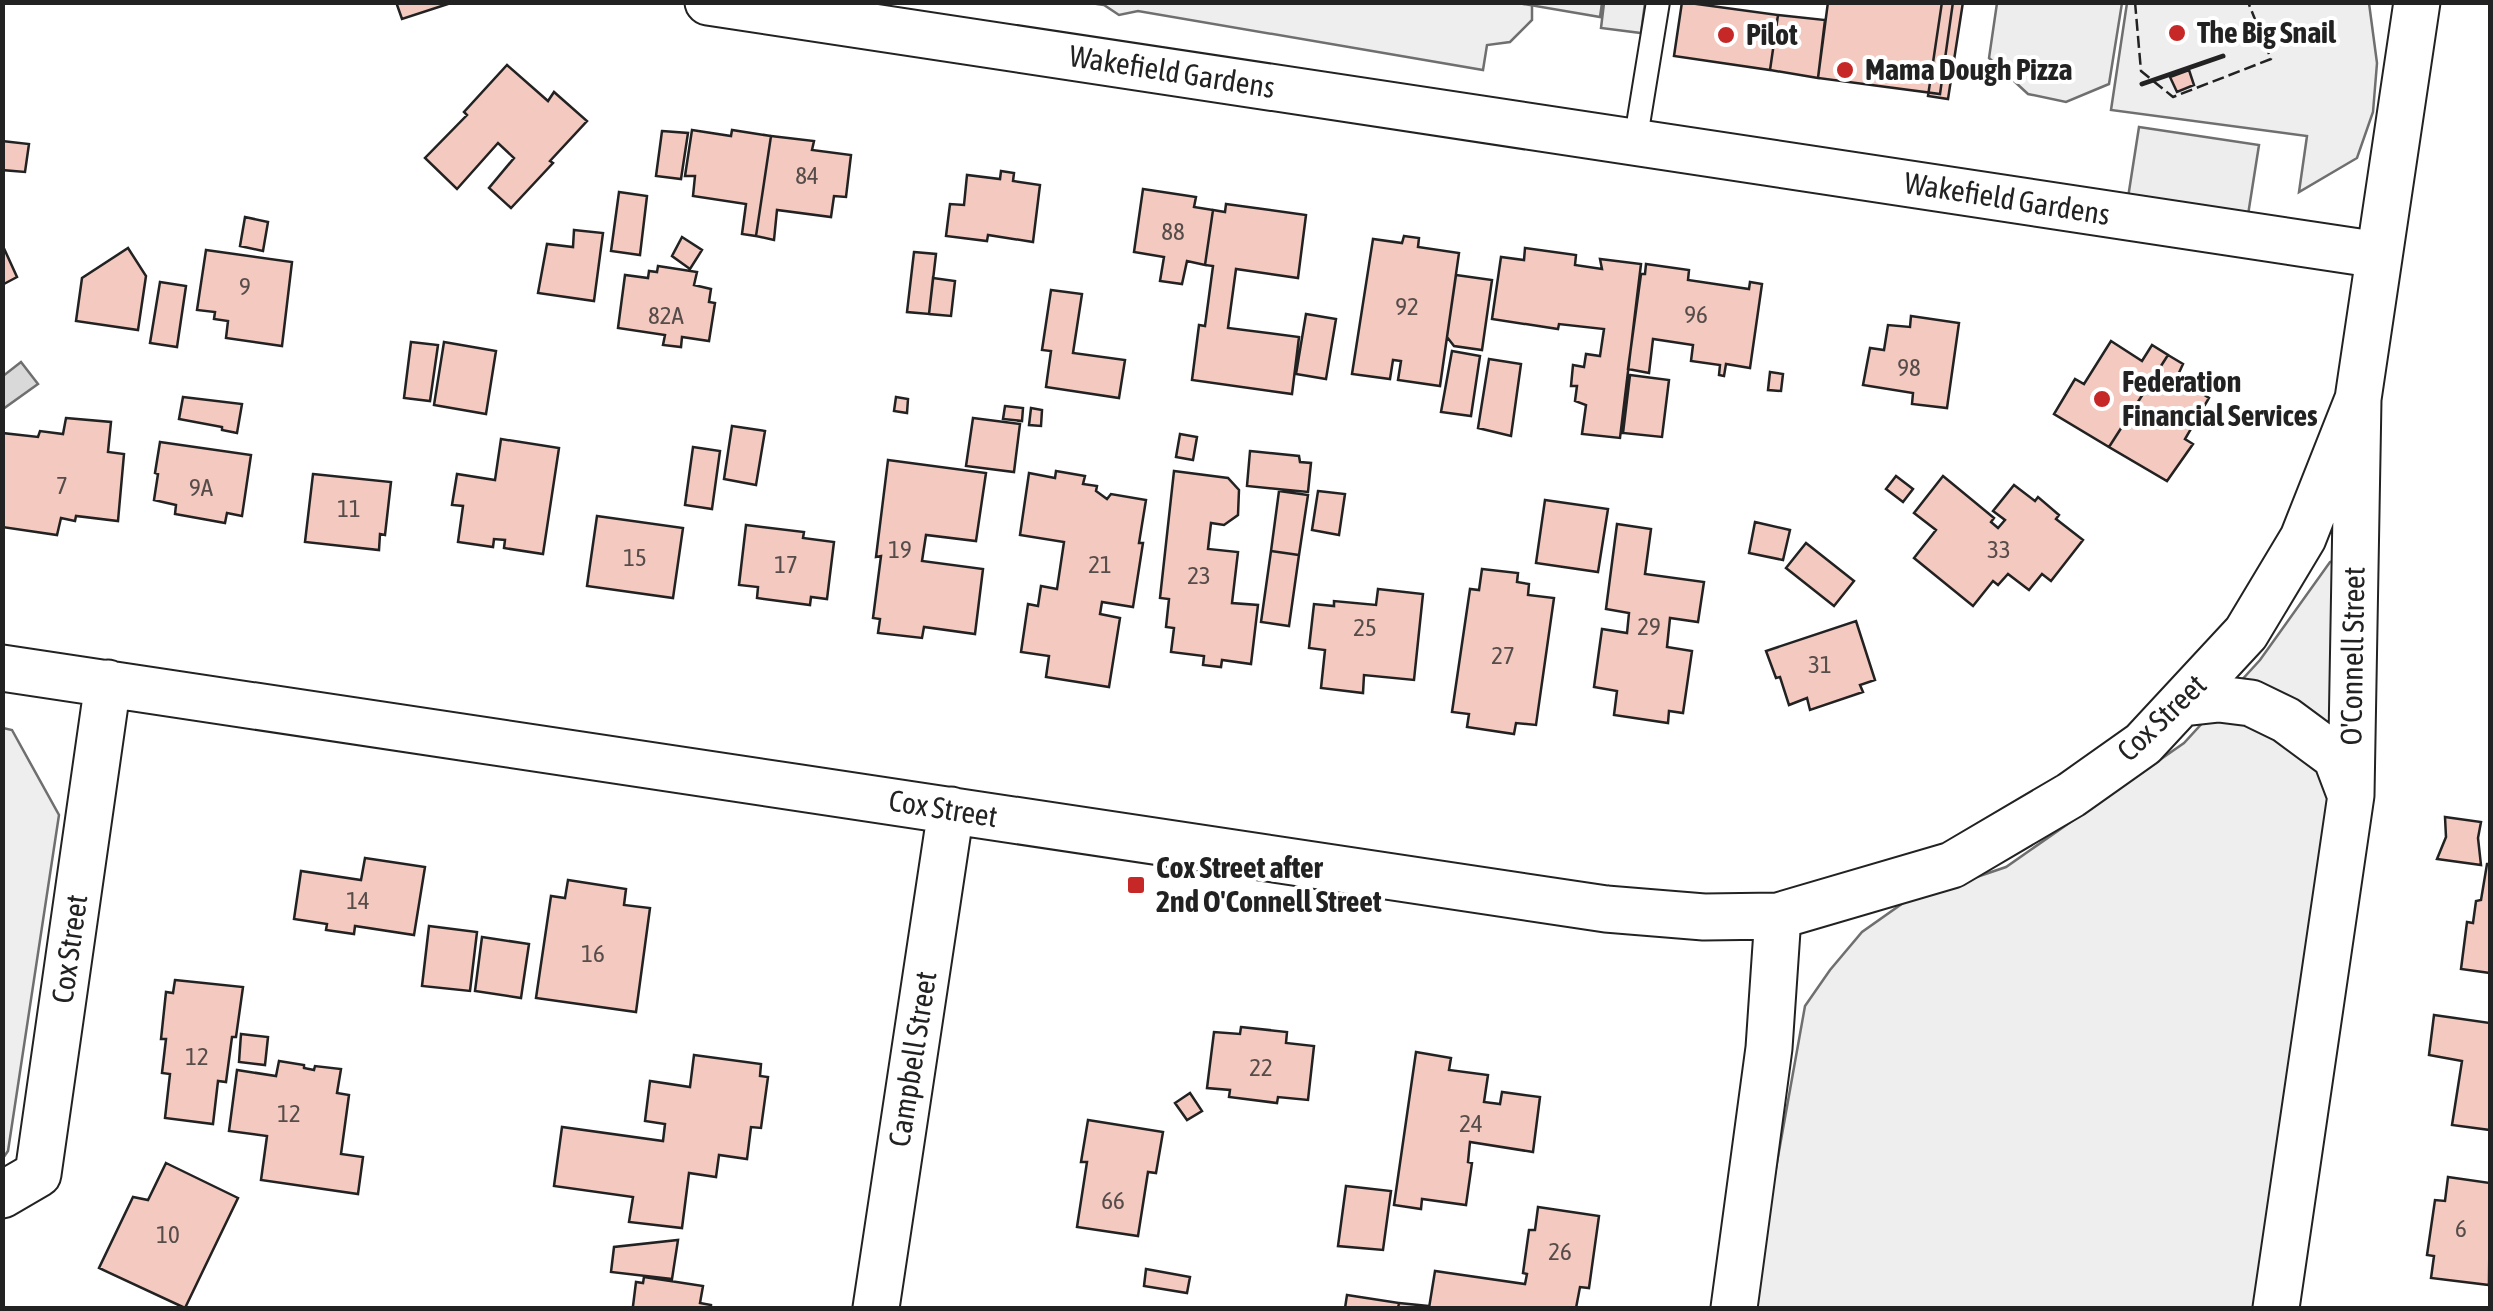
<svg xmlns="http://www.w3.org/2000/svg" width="2493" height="1311" viewBox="0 0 2493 1311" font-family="'Asap Condensed',sans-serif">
  <rect width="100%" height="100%" fill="#fff"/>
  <path fill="#eee" stroke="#6f6f6f" stroke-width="2.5" d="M1532,2v18l-22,22 -23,3 -4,25 -345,-59 -19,4 -15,-10 -14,-2z
    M2127,3h242l8,60 -4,49 -16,46 -58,34 8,-56 -196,-26z
    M2342,558l-15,260 -73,490h-497l4,-56 44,-246 25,-36 32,-38 44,-31 100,-34 178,-124 76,-83 70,-98z
    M3,728l9,2 47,85 -51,336 -5,7z"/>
  <path fill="#ededed" stroke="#6f6f6f" stroke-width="2.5" d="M1518,3h84l-2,14z
    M1604,3h41l-4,30 -40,-5z
    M1997,3h125l-13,81 -43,18 -38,-8 -39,-36z
    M2139,127l120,18 -14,89 -120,-17z"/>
  <path fill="#d9d9d9" stroke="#6f6f6f" stroke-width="2.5" d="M21,362l17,22 -35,25v-33z"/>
  <path fill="#f3c9c0" stroke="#222" stroke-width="2.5" d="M396,2h58l-52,17z
    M1682,2l96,13 -8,55 -96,-14z
    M1828,2h125l-13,92 -122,-16z
    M1942,2h21l-15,97 -20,-3z
    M1778,15l47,5 -7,58 -48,-8z
    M507,65l41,36 6,-9 33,29 -37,40 3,2 -42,45 -22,-20 25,-30 -16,-15 -41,46 -32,-31 42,-43 -3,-3z
    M2189,70l5,15 -17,7 -7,-15z
    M692,130l39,6 1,-6 39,6 -15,100 -14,-2 4,-30 -53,-8 2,-20h-10z
    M662,131l26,2 -7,46 -25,-3z
    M771,136l43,5 -2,9 39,5 -5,42 -12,-1 -3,21 -54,-7 -3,30 -18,-4z
    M2,141l27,3 -4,28 -23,-2z
    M1001,171l13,2 -1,8 27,4 -7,57 -45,-7 -1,6 -41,-5 4,-32 14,1 3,-30 33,4z
    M1143,189l53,8 -2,10 19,3 -8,55 -18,-4 -5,23 -22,-3 4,-24 -30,-5z
    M619,192l28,4 -7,59 -29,-4z
    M1226,204l80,11 -8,63 -62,-9 -8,59 71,9 -7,57 -100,-14 7,-55 6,1 8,-60 -8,-1 8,-55 12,2z
    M245,217l23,5 -5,29 -23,-5z
    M574,230l29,3 -9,68 -56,-8 9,-49 26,3z
    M1404,236l15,2 -1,9 41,6 -19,133 -42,-6 3,-19 -8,-1 -3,19 -38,-5 21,-135 29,4z
    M682,237l20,13 -12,19 -18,-13z
    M2,244l15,33 -15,8z
    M128,248l18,28 -8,54 -62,-9 6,-43z
    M1525,248l51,7 -1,10 27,4 -2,-10 41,5 -21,174 -38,-4 4,-29 -11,-4 2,-15h-6l2,-21 11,2 2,-13 14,2 4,-27 -45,-5 -1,5 -66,-10 9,-62 23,3z
    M206,250l86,12 -10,84 -56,-8 2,-17 -14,-2 1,-7 -18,-2z
    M914,252l22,2 -7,60 -22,-2z
    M1646,264l43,6 -1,10 61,9 1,-7 12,2 -12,84 -24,-4 -2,12 -5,-1 1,-10 -29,-4 2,-16 -40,-6 -4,34 -21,-4 13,-95h4z
    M658,266l39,6 -3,13 17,4 -2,13 6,1 -6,38 -27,-4 -1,10 -18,-2 2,-10 -47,-7 7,-53 23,3 1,-7 8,1z
    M1456,275l36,5 -10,70 -28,-4 -7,-9z
    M933,278l22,3 -4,35 -22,-2z
    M160,282l26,4 -9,61 -27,-4z
    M1051,290l31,4 -9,59 52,7 -6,38 -73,-11 5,-36 -9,-1z
    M1306,314l30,5 -10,60 -30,-5z
    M1911,316l48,7 -12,85 -35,-4 1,-11 -50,-8 7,-37 14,2 4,-25 22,2z
    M2111,341l31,20 10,-16 16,10 -59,92 -55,-33 21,-35 9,5z
    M411,342l27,3 -8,56 -26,-3z
    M444,342l52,9 -10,63 -52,-9z
    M1452,351l28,5 -9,60 -30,-4z
    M2168,355l15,9 -6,13 32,21 -24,41 8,5 -26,37 -58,-34z
    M1489,359l32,5 -10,72 -33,-8z
    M1770,372l13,2 -2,17 -13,-1z
    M1630,375l39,5 -7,57 -39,-4z
    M183,397l59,7 -5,29 -15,-3v-3l-43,-8z
    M896,397l12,2 -1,14 -13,-2z
    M1005,406l18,2 -1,13 -19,-2z
    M1031,408l11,2 -1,16 -12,-1z
    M66,418l45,4 -3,30 16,2 -6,67 -42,-5 -1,5 -14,-3 -4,17 -55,-8v-94l36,4 2,-6 23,3z
    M973,418l47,6 -6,48 -48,-6z
    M732,426l33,5 -9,54 -32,-6z
    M1180,434l17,3 -4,23 -17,-3z
    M501,439l58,9 -16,106 -39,-6 1,-8 -11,-1 -1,8 -35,-5 5,-36 -11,-1 5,-31 38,6z
    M160,442l91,13 -9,61 -15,-3 -2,10 -50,-9 1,-9 -22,-5 4,-26 -3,-1z
    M693,447l27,4 -8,58 -27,-4z
    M1250,451l49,5 1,6 11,1 -3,29 -61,-6z
    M888,460l98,13 -10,68 -50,-6 -4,26 61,8 -8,65 -51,-7 -2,11 -44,-5 2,-14 -7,-1 8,-62 -5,1z
    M1056,471l29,5 -2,8 14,2 -1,5 11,8 4,-5 35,6 -7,43h4l-10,64 -31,-5 -2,12 20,4 -11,69 -63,-10 3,-21 -28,-4 7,-48 10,2 3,-20 16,3 7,-47 -44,-7 9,-62 26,5z
    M1174,471l54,7 11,12 -1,25 -14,10 -13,-2 -3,26 30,3 -6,51 26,2 -7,59 -29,-4 -1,7 -18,-2 1,-9 -33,-4 3,-24 -8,-1 3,-28 -9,-1z
    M313,474l78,8 -6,53 -5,-1 -1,16 -74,-8z
    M1896,476l17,13 -10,13 -17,-13z
    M1943,476l51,42 -3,4 7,6 7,-8 -12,-9 21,-26 21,16 3,-4 21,18 -3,4 27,21 -32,41 -9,-7 -13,16 -21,-16 -10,11 -5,-4 -20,25 -59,-48 22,-28 -22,-17z
    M1279,491l29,4 -9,60 -28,-4z
    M1318,491l27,3 -6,41 -27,-5z
    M1545,500l63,9 -10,63 -62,-9z
    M597,516l86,12 -10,70 -86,-12z
    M1755,522l35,8 -7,30 -34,-7z
    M1617,524l34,5 -6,45 59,8 -6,40 -28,-4 -3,29 25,4 -9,62 -14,-2 -1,12 -54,-8 3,-24 -23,-4 8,-58 25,4 2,-20 -23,-4z
    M746,525l58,7 -1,6 31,4 -7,57 -16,-2 -1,8 -53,-7 1,-11 -19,-2z
    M1806,543l48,38 -20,25 -48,-38z
    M1271,551l28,4 -10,71 -28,-4z
    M1482,569l36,4 -1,9 12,2 -1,11 26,3 -18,127 -20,-2 -2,11 -47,-7 2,-13 -17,-2 18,-123 9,1z
    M1378,589l45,5 -9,86 -50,-5 -1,18 -42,-5 4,-38 -16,-2 5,-44 20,2v-5l42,4z
    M1856,621l19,59 -15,5 3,7 -53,18 -3,-12 -18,7 -9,-28 -4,1 -10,-27z
    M2445,817l36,5 -3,16 3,27 -44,-6 9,-22z
    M365,858l60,9 -11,68 -59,-9 -1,8 -28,-4 1,-6 -33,-5 7,-48 60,9z
    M2487,864h3v109l-29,-4 6,-47 6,1 3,-22 5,-1z
    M568,880l58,9 -2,16 26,3 -14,104 -100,-14 15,-102 14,2z
    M429,926l48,6 -7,59 -48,-5z
    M482,937l47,7 -8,54 -46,-7z
    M175,980l68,7 -7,50h-4l-6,45 -8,-1 -5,43 -48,-6 5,-44 -8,-1 4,-34h-5l5,-47 7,1z
    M2434,1015l56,8v107l-38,-5 10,-64 -33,-6z
    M1241,1027l46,5 -1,11 28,3 -6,54 -30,-3 -1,6 -48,-6 1,-7 -23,-2 7,-56 26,2z
    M241,1034l27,3 -3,28 -26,-3z
    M1416,1052l35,6 -2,12 39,5 -4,27 16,2 2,-12 38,5 -7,55 -63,-10 -2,20 4,1 -6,42 -44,-6 -1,10 -27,-4z
    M694,1055l67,9 -1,12 8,1 -7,51 -10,-1 -4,32 -28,-4 -3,22 -27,-4 -7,55 -53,-6 4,-25 -79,-11 8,-59 101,14 2,-17 -20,-3 5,-40 40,6z
    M279,1061l25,4v3l10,2 1,-4 26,3 -4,24 12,2 -8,59 22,3 -5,37 -97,-14 6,-44 -38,-5 8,-61 39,6z
    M1190,1093l12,18 -15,9 -12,-17z
    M1088,1120l75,12 -7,41 -8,-1 -10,64 -61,-9 10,-65h-6z
    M166,1163l72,35 -53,110 -86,-40 34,-71 15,3z
    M2448,1177l42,6 -1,102 -58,-7 3,-22 -7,-1 8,-55 10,1z
    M1346,1186l45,5 -8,59 -45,-4z
    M1538,1207l61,9 -10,72 -9,-1 -4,21h-147l6,-37 90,13 2,-10 -4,-1 6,-43h6z
    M678,1240l-6,39 -61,-7 3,-25z
    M1146,1269l44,8 -3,16 -43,-7z
    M644,1277l59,9 -3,17 11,2v3h-73l-5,-2 3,-24 7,1z
    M1347,1295l52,8 -1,5h-53z
    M1399,1303l29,3 1,2h-31z"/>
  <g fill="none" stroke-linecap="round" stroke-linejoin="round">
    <g stroke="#222" stroke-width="26">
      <path id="service" d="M1635,143l23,-141"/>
    </g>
    <g stroke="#222" stroke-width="49">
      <path id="minor" d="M708,2l1671,253
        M2,668l1604,241 98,8 74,-1 174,-51 119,-70 72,-51 103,-111 57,-95 55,-139
        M2183,703l36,-4 32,4 35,17 50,37 14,37
        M2,1195l36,-21 70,-491
        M876,1308l75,-498
        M1734,1308l35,-260 9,-132
        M2276,1308l75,-513 7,-396 59,-397"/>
    </g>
    <use href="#service" stroke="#fff" stroke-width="22"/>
    <use href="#minor" stroke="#fff" stroke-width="45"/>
    <path stroke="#222" stroke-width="2.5" stroke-dasharray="12 5" stroke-linecap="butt" d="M2135,2l6,69 32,26 98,-38 -23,-57"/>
    <path stroke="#222" stroke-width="5" d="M2142,84l81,-28"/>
  </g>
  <g fill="#c62828" stroke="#fff" stroke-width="4">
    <circle cx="2177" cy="33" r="10"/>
    <circle cx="1726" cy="35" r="10"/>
    <circle cx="1845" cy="70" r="10"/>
    <circle cx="2102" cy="399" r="10"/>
    <rect x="1126" y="875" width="20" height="20" rx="5"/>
  </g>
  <g text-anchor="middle" stroke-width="8" stroke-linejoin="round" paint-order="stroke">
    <g font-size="25" fill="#564c4a">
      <text x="807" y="184">84</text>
      <text x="1173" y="240">88</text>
      <text x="245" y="295">9</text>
      <text x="1407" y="315">92</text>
      <text x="1696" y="323">96</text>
      <text x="666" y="324">82A</text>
      <text x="1909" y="376">98</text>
      <text x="62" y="494">7</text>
      <text x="201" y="496">9A</text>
      <text x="349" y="517">11</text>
      <text x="900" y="558">19</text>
      <text x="1999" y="558">33</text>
      <text x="635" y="566">15</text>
      <text x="786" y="573">17</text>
      <text x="1100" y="573">21</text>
      <text x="1199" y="584">23</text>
      <text x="1649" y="635">29</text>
      <text x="1365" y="636">25</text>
      <text x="1503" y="664">27</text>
      <text x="1820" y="673">31</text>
      <text x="358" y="909">14</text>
      <text x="593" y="962">16</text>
      <text x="197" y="1065">12</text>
      <text x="1261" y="1076">22</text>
      <text x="289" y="1122">12</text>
      <text x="1471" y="1132">24</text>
      <text x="1113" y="1209">66</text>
      <text x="2461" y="1237">6</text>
      <text x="168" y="1243">10</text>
      <text x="1560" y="1260">26</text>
    </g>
    <g font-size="30" font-weight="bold" fill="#222" stroke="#fff" text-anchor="start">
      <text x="2197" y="43">The Big Snail</text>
      <text x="1746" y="45">Pilot</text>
      <text x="1865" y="80">Mama Dough Pizza</text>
      <text x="2122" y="392">Federation<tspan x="2122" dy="34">Financial Services</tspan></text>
      <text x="1156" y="878">Cox Street after<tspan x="1156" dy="34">2nd O'Connell Street</tspan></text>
    </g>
    <g font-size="30" fill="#222" stroke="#fff">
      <text transform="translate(1172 72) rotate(9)" y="10">Wakefield Gardens</text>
      <text transform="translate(2007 199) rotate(9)" y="10">Wakefield Gardens</text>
      <text transform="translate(2353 656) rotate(-89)" y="10">O'Connell Street</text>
      <text transform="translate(2162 718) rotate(-44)" y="10">Cox Street</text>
      <text transform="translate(943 809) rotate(9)" y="10">Cox Street</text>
      <text transform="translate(70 949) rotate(-82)" y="10">Cox Street</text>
      <text transform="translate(913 1059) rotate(-81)" y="10">Campbell Street</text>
    </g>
  </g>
  <rect width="2493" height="1311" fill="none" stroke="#222222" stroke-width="10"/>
</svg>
